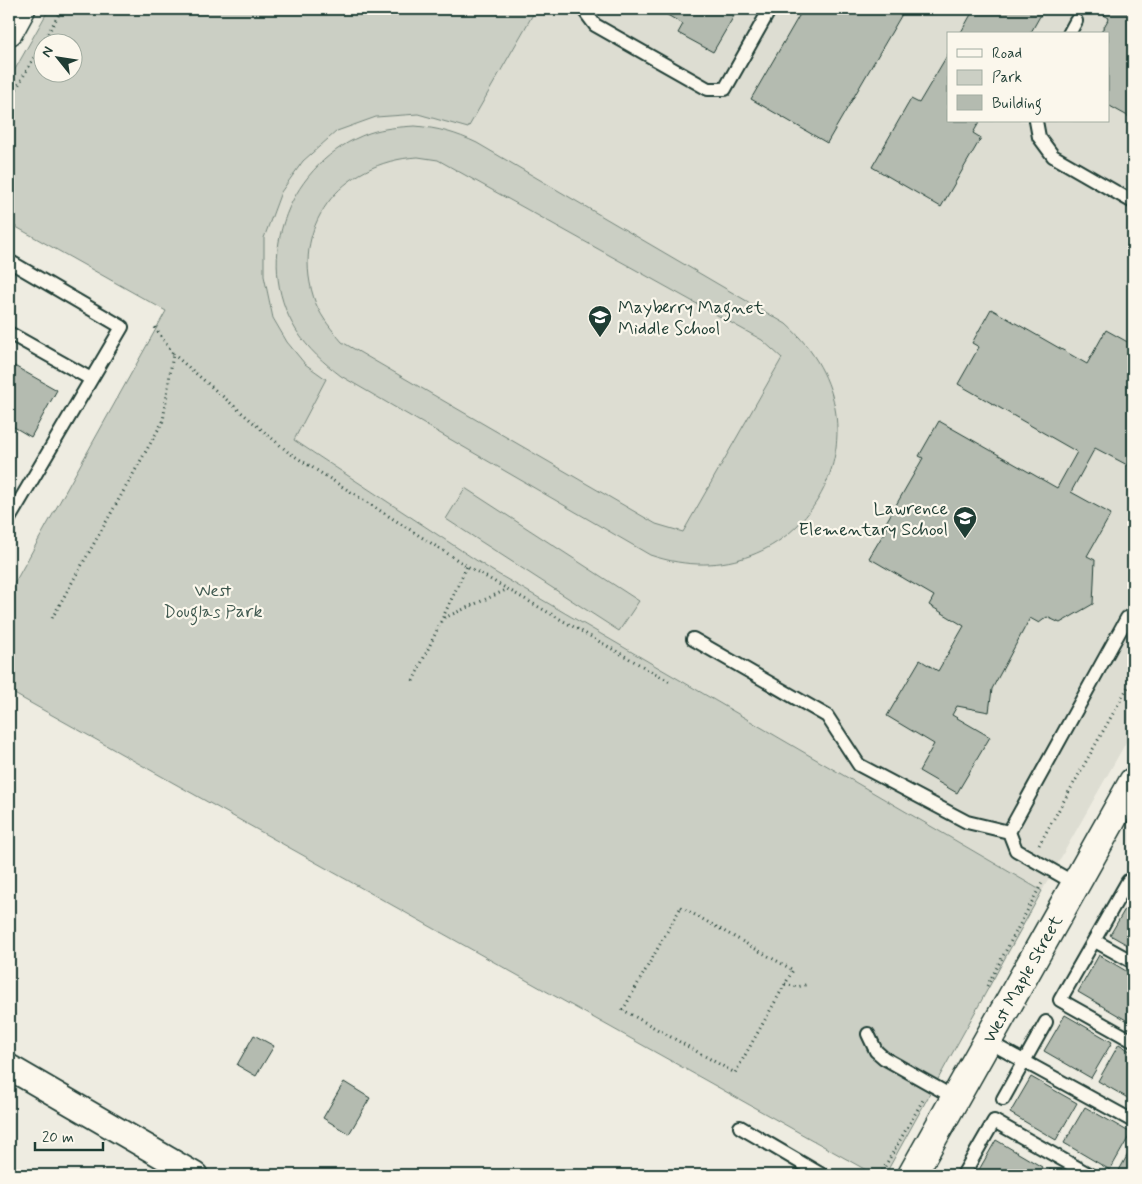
<svg xmlns="http://www.w3.org/2000/svg" width="1142" height="1184" viewBox="0 0 1142 1184" font-family="Mynerve,sans-serif">
  <rect width="100%" height="100%" fill="#eeece1"/>
  <filter id="ink" filterUnits="userSpaceOnUse"><feTurbulence type="fractalNoise" baseFrequency=".02" numOctaves="2"/><feDisplacementMap in="SourceGraphic" scale="10" xChannelSelector="R" yChannelSelector="G"/><feConvolveMatrix kernelMatrix="1 2 1 2 8 2 1 2 1" color-interpolation-filters="sRGB"/></filter>
  <g filter="url(#ink)">
    <path fill="#ddddd2" fill-rule="evenodd" d="M536,9h597v721l-91,161 -551,-321 -197,-130 31,-61 -20,-15 -18,-22 -14,-24 -9,-42v-38l17,-46 22,-31 34,-30 39,-14 42,-3 50,14zM948,34h160v87h-160z"/>
    <path fill="#cbcfc4" stroke="#75867c" fill-rule="evenodd" d="M49,9h487l-68,119 -50,-14 -42,3 -39,14 -34,30 -22,31 -17,46v38l9,42 14,24 18,22 21,15 -32,61 197,130 551,321 -157,284h-10l-866,-484v-98l157,-282 -157,-88v-143zM42,42h30v30h-30z
      M415,126c23,2 41,7 62,17l309,181c118,106 14,282 -136,231l-309,-179c-17,-13 -33,-27 -45,-46 -45,-73 -5,-169 73,-197 15,-5 30,-6 46,-7zM418,157l20,3 324,180 20,18 -99,174 -27,-8 -314,-182c-10,-12 -20,-24 -26,-38 -29,-76 25,-143 102,-147z
      M465,488l174,113 -20,30 -173,-112z"/>
    <path fill="#b4bbb0" stroke="#1f3d34" d="M657,9h81l-25,43 -35,-19 5,-9z
      M803,9h102l-78,134 -76,-44z
      M974,9h70l-14,25h-70z
      M1093,9h40v110l-25,-14v-71h-8l9,-16z
      M948,54v67h32l-7,12 8,5 -40,69 -69,-40 39,-68 8,4z
      M991,309l96,55 19,-34 27,15v123l-38,-20 -24,44 40,22 -24,42 8,4 -2,44 -33,19 -13,-6 -8,6 -9,-5 -38,71 -3,23 -32,-6 -5,9 38,22 -33,56 -38,-22 15,-27 -47,-28 33,-56 18,11 26,-45 -35,-21 5,-9 -65,-38 18,-30 -3,-2 39,-68 -4,-2 20,-35 118,67 20,-36 -119,-68 21,-37 -7,-4z
      M9,363l48,27 -26,47 -22,-13z
      M1132,897l1,1v50l-23,-13z
      M1099,955l34,20v49l-55,-32z
      M1065,1015l47,27 -21,36 -47,-27z
      M254,1035l20,11 -18,30 -19,-11z
      M1119,1044l14,9v48l-35,-20z
      M1031,1077l46,26 -21,37 -46,-27z
      M344,1082l26,16 -21,36 -26,-16z
      M1085,1107l46,26 -21,37 -46,-27z
      M996,1140l46,27 -5,8h-61z
      M1133,1145v30h-14l-2,-1z
      M1050,1169l10,6h-14z"/>
    <g fill="none" stroke-linecap="round" stroke-linejoin="round">
      <g stroke="#1f3d34" stroke-width="16">
        <path id="service" d="M583,9l12,16 113,64h17l45,-80
          M1069,34l7,-13
          M1036,121l3,16 14,19 80,46
          M9,261l113,66 -113,192
          M9,333l82,46
          M693,639l134,77 32,49 108,57 42,10
          M1076,884l-60,-34 -7,-18 118,-214 6,3
          M1133,884l-5,-3 -68,119 73,41
          M1095,941l38,21
          M868,1034l8,17 8,7 71,40
          M987,1041l146,80
          M1003,1099l43,-77
          M740,1127l82,48
          M963,1175l31,-54 96,54"/>
      </g>
      <g stroke="#1f3d34" stroke-width="28">
        <path id="minor" d="M9,1067l186,108"/>
      </g>
      <g stroke="#1f3d34" stroke-width="31">
        <g id="tertiary">
          <path id="s1" d="M912,1175l221,-393"/>
        </g>
      </g>
      <g stroke="#1f3d34" stroke-width="31">
        <path id="secondary" d="M9,31l12,-22"/>
      </g>
      <path stroke="#1f3d34" stroke-width="3" stroke-dasharray="1 4" stroke-linecap="butt" d="M43,42l19,-33
        M9,102l33,-59
        M173,354l115,98 179,114 205,117
        M52,618l111,-197 10,-67 -19,-28
        M444,618l62,-28
        M413,681l54,-115
        M1039,845l94,-167
        M681,907l112,63 -58,103 -112,-63z
        M785,984l12,3 12,-3
        M987,986l55,-103
        M880,1175l43,-75"/>
      <use href="#service" stroke="#fbf7ec" stroke-width="12"/>
      <use href="#minor" stroke="#fbf7ec" stroke-width="24"/>
      <use href="#tertiary" stroke="#fbf7ec" stroke-width="28"/>
      <use href="#secondary" stroke="#fbf7ec" stroke-width="28"/>
    </g>
  </g>
  <defs>
    <g id="school-pin" transform="scale(1.25)"><path d="M0 17L-7.5 6A9.5 9.5 0 1 1 7.5 6Z" fill="#1f3d34" stroke="#fbf7ec"/><path d="M0-5L7-2L0 1L-7-2ZM-4 1L0 2.5L4 1V4Q0 6-4 4Z" fill="#fff"/></g>
  </defs>
  <g fill-rule="evenodd">
    <use href="#school-pin" x="600" y="317"/>
    <use href="#school-pin" x="965" y="518"/>
  </g>
  <g text-anchor="middle" stroke-width="4.5" stroke-linejoin="round" paint-order="stroke">
    <g font-size="18" fill="#1f3d34" stroke="#fbf7ec" text-anchor="start">
      <text x="618" y="313">Mayberry Magnet<tspan x="618" dy="21">Middle School</tspan></text>
      <text x="948" y="514" text-anchor="end">Lawrence<tspan x="948" dy="21">Elementary School</tspan></text>
    </g>
    <g font-size="18" fill="#415a51" stroke="#fbf7ec">
      <text x="213" y="596">West<tspan x="213" dy="21">Douglas Park</tspan></text>
    </g>
    <g font-size="18" fill="#1f3d34" stroke="#fbf7ec">
      <text dy="6" stroke="none"><textPath href="#s1" startOffset="225">West Maple Street</textPath></text>
    </g>
  </g>
  <rect width="1142" height="1184" fill="none" stroke="#fbf7ec" stroke-width="30"/>
  <rect x="15" y="15" width="1112" height="1154" fill="none" stroke="#1f3d34" stroke-width="2" filter="url(#ink)"/>
  <rect x="947" y="32" width="162" height="90" fill="#fbf7ec" stroke="#a3ada2"/>
  <rect x="957" y="49" width="25" height="8" fill="#fbf7ec" stroke="#a3ada2"/>
  <text x="992" y="58" font-size="15" fill="#1f3d34">Road</text>
  <rect x="957" y="70" width="25" height="15" fill="#cbcfc4" stroke="#a3ada2"/>
  <text x="992" y="82" font-size="15" fill="#1f3d34">Park</text>
  <rect x="957" y="95" width="25" height="15" fill="#b4bbb0" stroke="#a3ada2"/>
  <text x="992" y="108" font-size="15" fill="#1f3d34">Building</text>
  <g transform="translate(58 58) rotate(300)"><circle r="24" fill="#fbf7ec" stroke="#a3ada2"/>
  <path d="M0-4L9 19L0 12L-9 19Z" fill="#1f3d34"/>
  <text y="-8" font-size="14" font-weight="bold" text-anchor="middle" fill="#1f3d34">N</text>
  </g>
  <path d="M35 1142v8h68v-8" fill="none" stroke="#1f3d34" stroke-width="2.5"/>
  <text x="42" y="1142" font-size="15" fill="#1f3d34" stroke="#fbf7ec" stroke-width="4" paint-order="stroke">20 m</text>
</svg>
